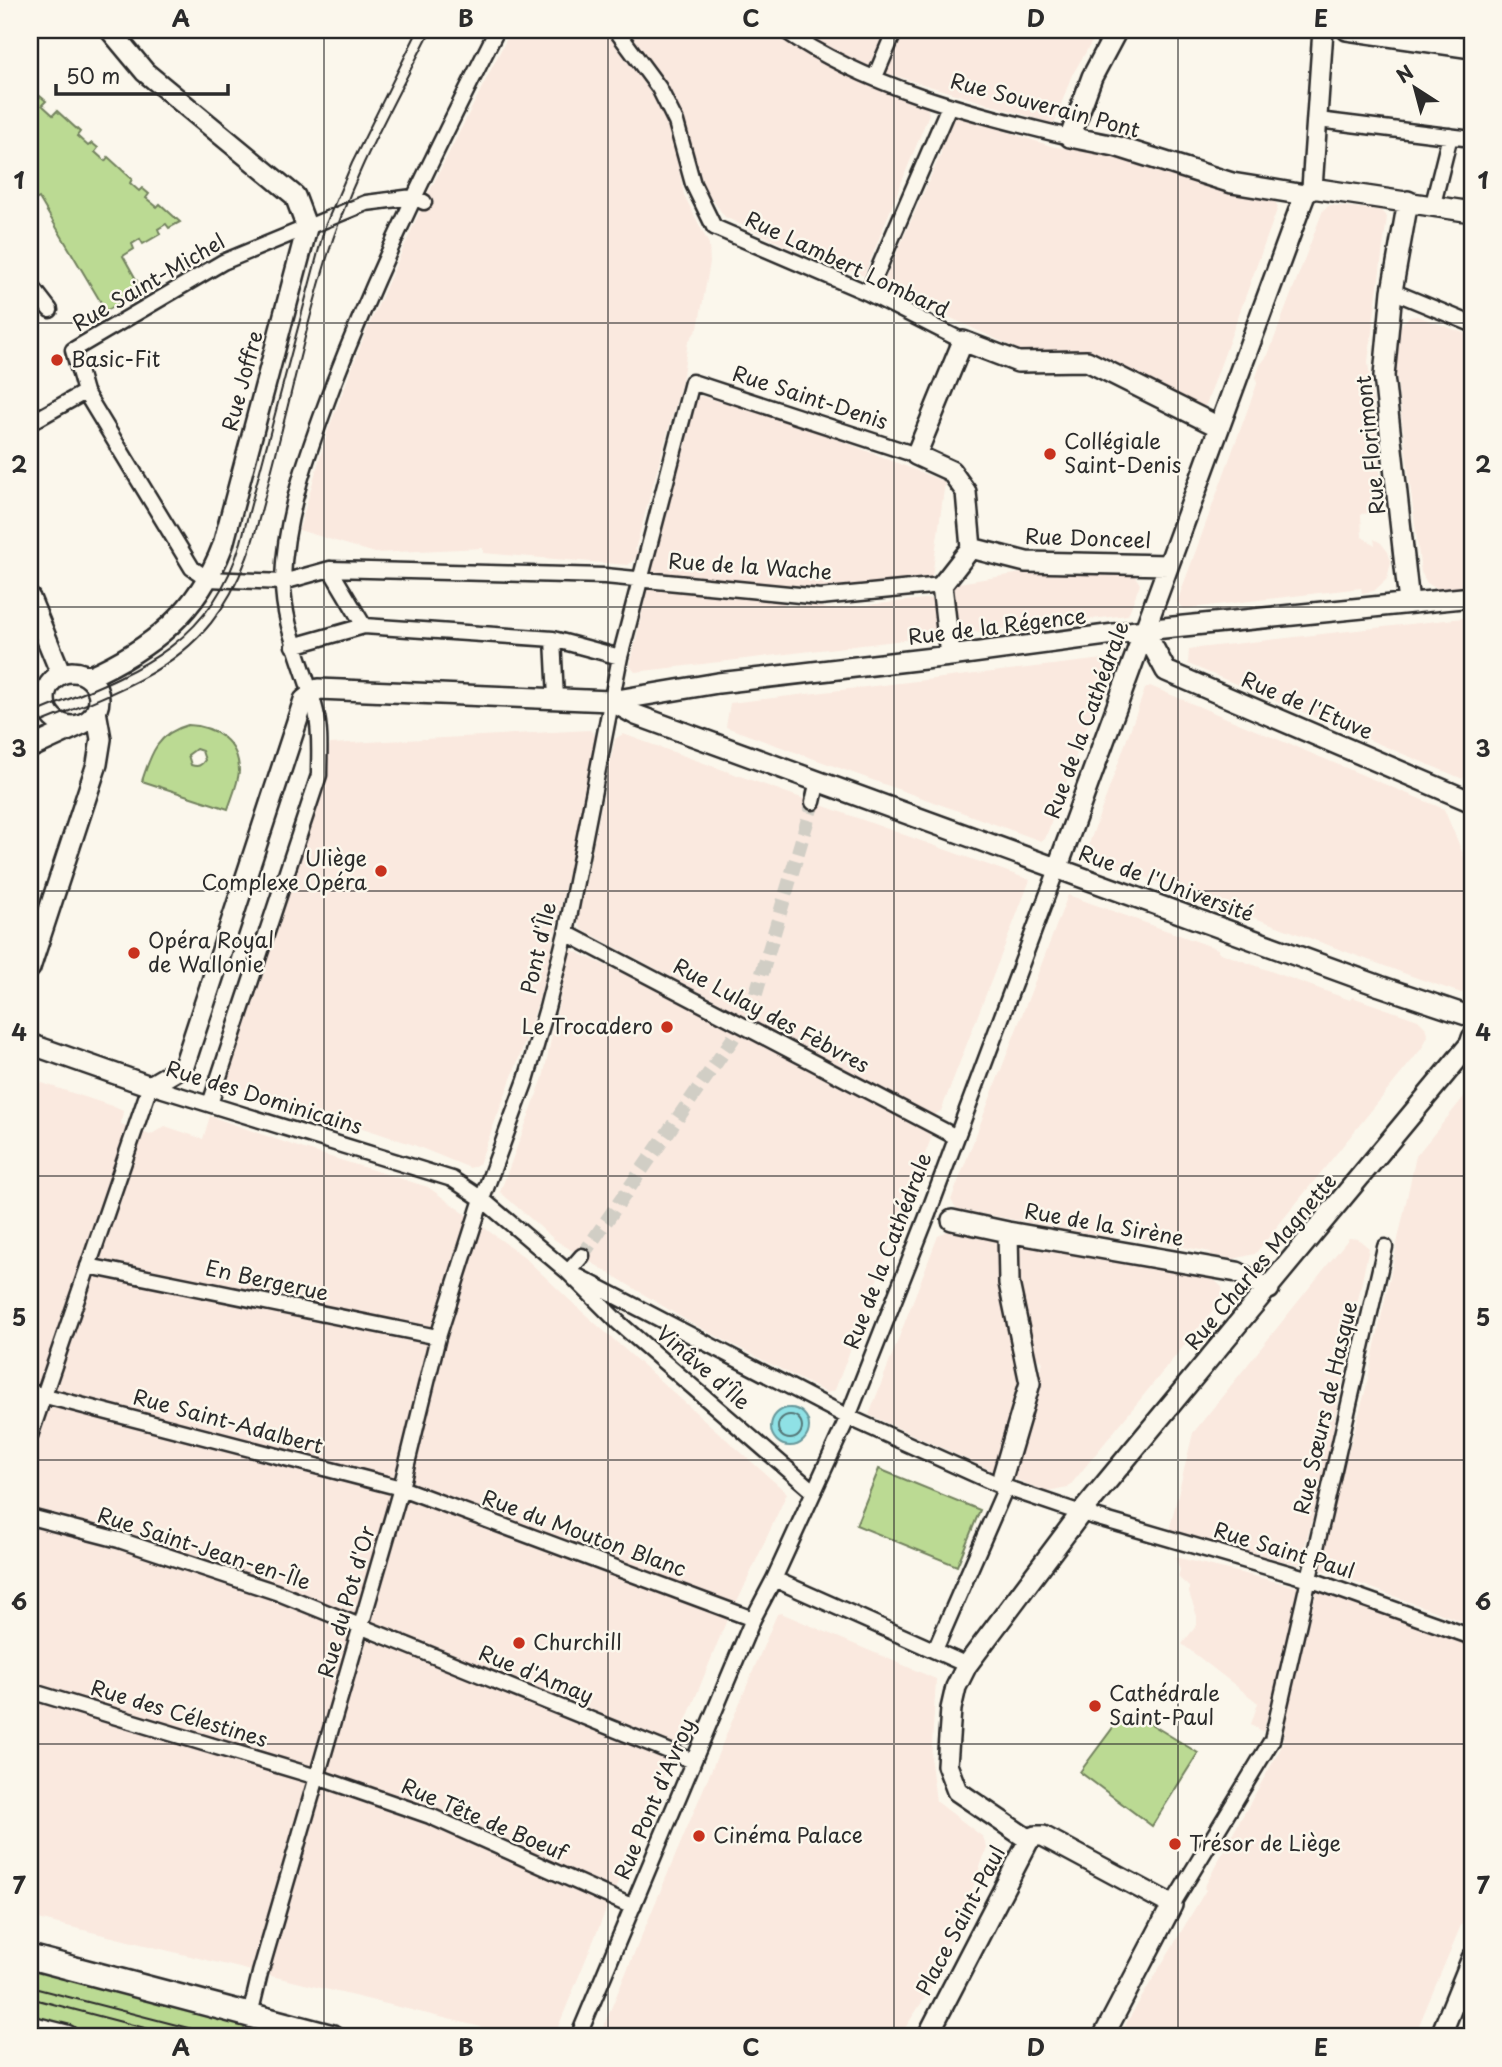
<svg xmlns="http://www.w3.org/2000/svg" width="1502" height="2067" viewBox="0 0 1502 2067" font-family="'Playpen Sans',sans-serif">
  <rect width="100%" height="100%" fill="#fbf7ec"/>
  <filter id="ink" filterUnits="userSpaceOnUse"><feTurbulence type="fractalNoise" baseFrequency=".0143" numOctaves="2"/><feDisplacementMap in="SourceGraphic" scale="14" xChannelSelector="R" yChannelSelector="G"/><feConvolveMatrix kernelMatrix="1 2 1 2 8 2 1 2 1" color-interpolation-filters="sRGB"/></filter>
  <g filter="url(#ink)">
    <path fill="#fae9df" d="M511,30h94l51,70 10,20 10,33 8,42 25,49 1,19 -12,65 -10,14 -6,39 -47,169 4,1 -4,8 -7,6 -145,-12v-5l-108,5 -76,-23 28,-97 38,-99 59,-132z
      M626,30h143l52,32 105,42 3,10 -65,162 -72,-27 -67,-32 -20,-27 -22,-70 -17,-35z
      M798,30h88l-16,38 -35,-17z
      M904,30h199l-6,11 -4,-1 -22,37 -17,47 -168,-51z
      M959,116l95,31 54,6 167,49 3,5 -72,198 -8,4 -59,-35 -49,-22 -64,1 -144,-67 59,-133 -1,-11 9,-21z
      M1330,205l50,5 7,7 -19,145 12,100v50l-19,2 1,23 13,8 -1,-6 7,4 7,9 3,10 -4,17 -13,12 -12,2 -1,-5 -178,21 -6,-7 80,-218 -1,-7 4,-12 8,-10 55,-145z
      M1417,316l55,20v252l-30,4 -15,-9 -6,-11 -26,-207 4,-35 4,-8 6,-5z
      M700,396l84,22 161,64 -13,95 -106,11 -158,-11 -23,-4 41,-129 7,-43z
      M1022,573l113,3 5,8 -12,31 -171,19 -5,-43 6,-8z
      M648,585l49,7 86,4 1,9 30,1 15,3 105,-11 4,38 -303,36 -5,-6z
      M1472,617v147l-9,15 -275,-115 1,-15z
      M1103,659l6,8 -64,172 -4,2 -315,-114 4,-24z
      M1150,686l294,123 28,66v108l-5,8 -6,2 -44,-15 -332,-123 60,-166z
      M590,730l6,6 -8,44 -44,204 -19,58 -46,122 -9,4 -56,-23 -191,-63 81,-243 26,-95z
      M623,734l407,146 -89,231 -7,4 -168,-88 -9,15 123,63 50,28 2,3 -97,254 -8,3 -138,-71 -134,-82 -55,-48 43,-114 27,-129 84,39 65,35 9,-16 -147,-78 -3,-9 37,-181z
      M1068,895l150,54v3l132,48 2,-3 66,23 7,7 3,9 -6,12 -167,206 -22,5 -23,-4 1,-3 -96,-18 -1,4 -53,-9 -104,-20 -6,-9z
      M30,1079l82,27 11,5 -2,13 29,11 15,-9 38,13 7,-23 88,31 130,40 95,69 55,52 209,185 -47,103 -14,26 -92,227 -21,44 -59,144h-32l-492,-120z
      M1472,1087v538l-152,-56 -3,-6 48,-171 51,-236z
      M947,1231l51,10 5,48 17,74 -1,18 -9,48 -13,44 -128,-58 69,-179z
      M1349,1238l9,1 11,9 -24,113 -16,95 -29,109 -131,-34 24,-98z
      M1016,1245l197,34 9,8 1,7 -1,5 -154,189 -21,4 -37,-15 25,-92 8,-23 -10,-7 -19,-78z
      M1175,1557l123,30 2,3 -7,40 -30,102 -12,-8 7,-21 -76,-59 15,-19v-9l-8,-23v-6l-11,-10 2,-7z
      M1317,1590l155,56v253l-58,138h-296l88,-147 -2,-2 23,-44 55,-98 5,-39z
      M781,1613l155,66 -5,84 5,38 47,36 4,10 -13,38 -44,105 -31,47h-300l178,-423z"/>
    <path fill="#bbda93" stroke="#73825f" stroke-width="2" fill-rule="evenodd" d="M30,94l6,5 4,-3 6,5 -4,4 11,10 4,-4 23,21 -3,4 11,10 4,-3 6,5 -3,4 10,9 3,-4 24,22 -2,4 9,8 3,-3 7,6 -3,4 11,9 3,-3 20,18 -11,6 -3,-4 -8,5 2,5 -17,10 -3,-5 -8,5 2,5 -11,7 19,34 -36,21 -67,-113 -9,5z
      M188,725c27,1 51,17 51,46 -1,13 -7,26 -11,38l-86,-28c9,-28 16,-48 46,-56zM196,749l6,2 3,9c-4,6 -7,7 -14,5l-3,-10z
      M879,1469l101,41 -23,56 -101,-41z
      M1133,1713l65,40 -46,73 -72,-54 43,-58 6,2z
      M30,1961l227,59 -3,9 -9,-3 -3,11h-159l-53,-14z"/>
    <path fill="#8fe1e5" stroke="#67989b" stroke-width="2" d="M771 1427a19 19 0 1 1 38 0a19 19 0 1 1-38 0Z"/>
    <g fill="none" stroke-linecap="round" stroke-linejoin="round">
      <path stroke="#537475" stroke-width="2" d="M778 1427a12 12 0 1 1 24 0a12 12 0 1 1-24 0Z"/>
      <path stroke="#d1cec5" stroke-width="14" stroke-dasharray="14 7" stroke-linecap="butt" d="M582,1256l150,-216 20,-33 61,-205"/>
      <g stroke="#2b2b2b" stroke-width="19">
        <path id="pedestrian" d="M616,30l43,58 17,34 17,62 21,43 154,66 95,48
          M784,30c83,57 188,84 286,107
          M875,77l20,-47
          M1318,120l154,19
          M1433,204l17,-68
          M30,284l20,26
          M1392,291l80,33
          M868,293l81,-187
          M85,392l107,176 16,11 75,3 47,-13 275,7 215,21 122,-12
          M30,423l55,-31 -12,-42 150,-88 143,-59 47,-6 11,5
          M330,569l34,57
          M553,639l3,59
          M293,646l71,-20 189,13 67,18
          M813,802l5,-22
          M566,933l390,204
          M210,1104l109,-329c0,-21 2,-42 -3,-63 -11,-45 -34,-86 -33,-133 2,-67 27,-132 50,-194 47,-122 105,-239 164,-355
          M88,1266l350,71
          M568,1272l14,-16
          M579,1277l269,140 153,69 80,27 228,66 163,58
          M30,1392l371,96 352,131
          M30,1436l120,-350 302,93 30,20 86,73 51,51 195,169
          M30,1517l89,23 157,52 417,169
          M774,1579l193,86
          M935,1650l71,-163
          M30,1691l287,86 113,39 203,91
          M1172,1905l100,-165 113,-493
          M250,2015l10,-42 141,-485 37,-151 44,-138 44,-119 21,-72 19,-75 54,-276 72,-275 224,73
          M578,2037l175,-418 21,-40 74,-162 80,-203 129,-345"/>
      </g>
      <g stroke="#2b2b2b" stroke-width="24">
        <path id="minor" d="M1117,30l-25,47 -22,60 45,9 117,37 73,12
          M1347,30l125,18
          M1312,188l160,24
          M1408,201l-16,90 -8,85 25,227
          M971,548l-5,-56 -15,-21 -35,-16 47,-114 55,21 69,-1 132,66
          M971,548l55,14 142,3
          M30,598l31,76
          M1144,630l22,41 306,131
          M950,656l-8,-71 29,-37
          M45 699a27 27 0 1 1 54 0a27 27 0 1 1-54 0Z
          M88,677c63,-28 110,-65 135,-132l84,-317 -12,-32 -150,-124 -35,-42
          M611,701l25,14 744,271 92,31
          M30,748l50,-23
          M1057,869l241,-656 7,-18 7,-7 11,-158
          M30,968l67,-204 4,-25 -5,-28
          M30,1044l120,42 34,-20 120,-366 14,-11 293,12 107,-18 232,-27 194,-26 328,-33
          M952,1220l56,12 229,40 32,17
          M1003,1475l27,-92 -21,-100 -1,-51
          M1029,1840l-72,-49 -10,-26 4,-56 5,-22 11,-22 114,-152 389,-469 2,-6
          M927,2037l102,-197 6,-4h8l129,69 -69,132
          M1440,2037l32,-79"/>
      </g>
      <g stroke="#2b2b2b" stroke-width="28">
        <path id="tertiary" d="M30,1957l303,80
          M30,2028l36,9"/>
      </g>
      <use href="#pedestrian" stroke="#fbf7ec" stroke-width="14"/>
      <use href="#minor" stroke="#fbf7ec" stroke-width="19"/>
      <use href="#tertiary" stroke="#fbf7ec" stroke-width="23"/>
      <path stroke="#2b2b2b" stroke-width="2" d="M30,715c95,-40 179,-63 211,-173l84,-316 27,-63 66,-133
        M30,727c64,-27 136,-48 181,-104 38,-47 48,-105 63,-162 17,-66 32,-134 52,-200 24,-81 67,-156 105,-231
        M30,1987l193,50
        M30,1998l149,39"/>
    </g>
  </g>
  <path fill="none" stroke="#2b2b2b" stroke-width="2" stroke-opacity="0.55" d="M324,30v2007M608,30v2007M894,30v2007M1178,30v2007M30,323h1442M30,607h1442M30,891h1442M30,1176h1442M30,1460h1442M30,1744h1442"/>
  <g fill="#c8321e" stroke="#fbf7ec" stroke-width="2.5">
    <circle cx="57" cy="360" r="7"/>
    <circle cx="1050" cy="454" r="7"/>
    <circle cx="381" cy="871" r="7"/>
    <circle cx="134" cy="953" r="7"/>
    <circle cx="667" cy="1027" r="7"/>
    <circle cx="519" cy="1643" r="7"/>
    <circle cx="1095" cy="1706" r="7"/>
    <circle cx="699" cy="1836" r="7"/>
    <circle cx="1175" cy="1844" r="7"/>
  </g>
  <g text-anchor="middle" stroke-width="5" stroke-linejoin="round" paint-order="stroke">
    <g font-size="21" fill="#2b2b2b" stroke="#fbf7ec">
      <text transform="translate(1045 106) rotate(15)" y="7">Rue Souverain Pont</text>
      <text transform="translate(847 265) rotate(25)" y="7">Rue Lambert Lombard</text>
      <text transform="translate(149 283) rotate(-30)" y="7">Rue Saint-Michel</text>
      <text transform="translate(243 381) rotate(-75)" y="7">Rue Joffre</text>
      <text transform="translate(810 398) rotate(18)" y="7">Rue Saint-Denis</text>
      <text transform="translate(1371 445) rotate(-96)" y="7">Rue Florimont</text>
      <text transform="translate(1088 539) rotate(2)" y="7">Rue Donceel</text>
      <text transform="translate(750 567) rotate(4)" y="7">Rue de la Wache</text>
      <text transform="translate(997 627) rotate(-7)" y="7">Rue de la Régence</text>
      <text transform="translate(1307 706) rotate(23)" y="7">Rue de l'Etuve</text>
      <text transform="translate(1087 720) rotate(-70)" y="7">Rue de la Cathédrale</text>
      <text transform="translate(1166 884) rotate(20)" y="7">Rue de l'Université</text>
      <text transform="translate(539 948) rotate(-77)" y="7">Pont d'Île</text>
      <text transform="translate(771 1016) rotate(28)" y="7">Rue Lulay des Fèbvres</text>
      <text transform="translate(264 1098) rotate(17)" y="7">Rue des Dominicains</text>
      <text transform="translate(1104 1225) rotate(10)" y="7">Rue de la Sirène</text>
      <text transform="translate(888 1251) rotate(-69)" y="7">Rue de la Cathédrale</text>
      <text transform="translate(1261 1262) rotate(-50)" y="7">Rue Charles Magnette</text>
      <text transform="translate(267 1281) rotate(12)" y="7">En Bergerue</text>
      <text transform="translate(703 1368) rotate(41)" y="7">Vinâve d'Île</text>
      <text transform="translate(1326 1408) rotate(-77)" y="7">Rue Sœurs de Hasque</text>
      <text transform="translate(228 1422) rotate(15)" y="7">Rue Saint-Adalbert</text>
      <text transform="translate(584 1534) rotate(20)" y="7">Rue du Mouton Blanc</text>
      <text transform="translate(204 1549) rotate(18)" y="7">Rue Saint-Jean-en-Île</text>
      <text transform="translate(1284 1551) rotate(17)" y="7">Rue Saint Paul</text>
      <text transform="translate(347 1602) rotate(-74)" y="7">Rue du Pot d'Or</text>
      <text transform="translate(536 1675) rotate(22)" y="7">Rue d'Amay</text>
      <text transform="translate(179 1714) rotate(17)" y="7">Rue des Célestines</text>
      <text transform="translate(655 1799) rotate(-67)" y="7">Rue Pont d'Avroy</text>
      <text transform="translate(484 1820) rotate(23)" y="7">Rue Tête de Boeuf</text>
      <text transform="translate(961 1921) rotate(-62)" y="7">Place Saint-Paul</text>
    </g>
    <g font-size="21" fill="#2b2b2b" stroke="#fbf7ec" text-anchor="start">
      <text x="71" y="367">Basic-Fit</text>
      <text x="1064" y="449">Collégiale<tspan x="1064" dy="24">Saint-Denis</tspan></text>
      <text x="367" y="866" text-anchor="end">Uliège<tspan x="367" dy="24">Complexe Opéra</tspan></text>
      <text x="148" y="948">Opéra Royal<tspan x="148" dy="24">de Wallonie</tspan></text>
      <text x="653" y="1034" text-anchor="end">Le Trocadero</text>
      <text x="533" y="1650">Churchill</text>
      <text x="1109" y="1701">Cathédrale<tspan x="1109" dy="24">Saint-Paul</tspan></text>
      <text x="713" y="1843">Cinéma Palace</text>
      <text x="1189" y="1851">Trésor de Liège</text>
    </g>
  </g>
  <rect width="1502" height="2067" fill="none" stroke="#fbf7ec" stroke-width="77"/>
  <g transform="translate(1415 88) rotate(324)" stroke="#fbf7ec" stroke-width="5" paint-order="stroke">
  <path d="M0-5L12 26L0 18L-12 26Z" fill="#2b2b2b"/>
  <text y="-10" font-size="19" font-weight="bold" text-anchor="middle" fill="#2b2b2b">N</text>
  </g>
  <path d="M56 84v10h172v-10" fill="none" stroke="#2b2b2b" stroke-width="3.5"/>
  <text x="66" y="84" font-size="21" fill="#2b2b2b" stroke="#fbf7ec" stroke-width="5" paint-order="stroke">50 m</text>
  <rect x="38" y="38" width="1426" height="1990" fill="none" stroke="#2b2b2b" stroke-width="2.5"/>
  <g font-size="23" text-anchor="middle" font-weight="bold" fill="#2b2b2b">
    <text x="181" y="27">A</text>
    <text x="466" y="27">B</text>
    <text x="751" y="27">C</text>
    <text x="1036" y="27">D</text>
    <text x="1321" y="27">E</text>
    <text x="19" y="189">1</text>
    <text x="1483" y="189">1</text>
    <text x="19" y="473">2</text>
    <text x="1483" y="473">2</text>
    <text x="19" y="757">3</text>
    <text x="1483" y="757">3</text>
    <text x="19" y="1041">4</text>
    <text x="1483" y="1041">4</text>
    <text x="19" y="1326">5</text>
    <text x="1483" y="1326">5</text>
    <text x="19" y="1610">6</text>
    <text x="1483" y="1610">6</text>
    <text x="19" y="1894">7</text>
    <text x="1483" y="1894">7</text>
    <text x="181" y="2056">A</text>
    <text x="466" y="2056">B</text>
    <text x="751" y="2056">C</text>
    <text x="1036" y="2056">D</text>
    <text x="1321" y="2056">E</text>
  </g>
</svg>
